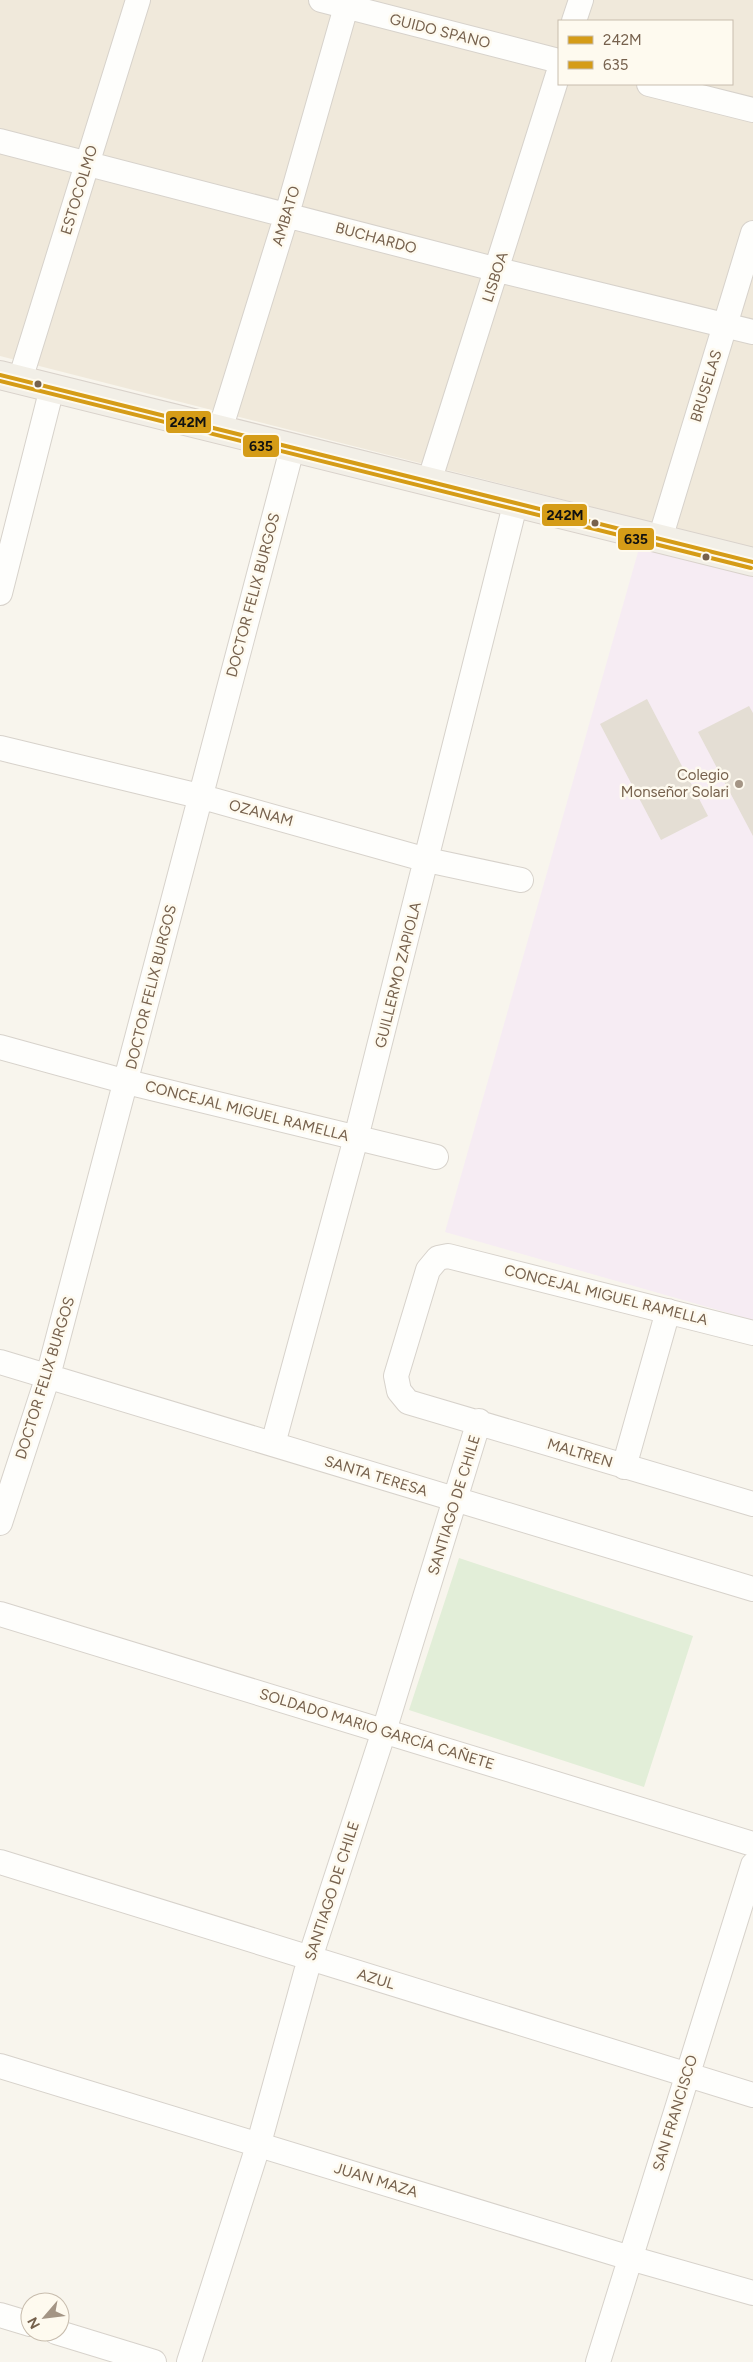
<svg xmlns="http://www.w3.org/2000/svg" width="753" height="2362" viewBox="0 0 753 2362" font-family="Figtree,sans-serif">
  <rect width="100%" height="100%" fill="#f8f5ed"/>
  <path fill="#f0e9db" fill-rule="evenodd" d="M0,0h753v548l-753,-192zM559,21h173v63h-173z"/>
  <path fill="#f6ecf3" d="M640,545l113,32v743l-308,-88z"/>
  <path fill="#e2eed8" d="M459,1558l234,78 -49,151 -235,-77z"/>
  <path fill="#e4ded4" d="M647,699l61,117 -47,24 -61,-116z
    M749,706l4,7v123l-55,-104z"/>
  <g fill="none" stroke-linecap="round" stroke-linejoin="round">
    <g stroke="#d7d2cb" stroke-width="26">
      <path id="minor" d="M321,0l238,61
        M574,21l7,-21
        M649,84l104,26
        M0,141l498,129 255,62
        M20,380l118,-380
        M220,430l67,-216 61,-214
        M429,482l130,-411
        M660,539l93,-306
        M0,593l52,-205
        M0,748l199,48 228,64 94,20
        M0,1047l127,35 309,75
        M753,1333l-305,-77 -10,2 -10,12 -32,106 3,15 9,11 345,102
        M0,1362l753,227
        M273,1444l83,-306 159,-633
        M624,1467l44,-156
        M0,1523l48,-147 244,-927
        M0,1614l753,230
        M0,1862l753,233
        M0,2066l630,192 123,35
        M0,2315l30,9
        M56,2332l98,30
        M189,2362l70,-219 51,-185 74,-227 95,-310
        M598,2362l155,-497"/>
    </g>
    <g stroke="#d9d2cb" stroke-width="30">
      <path id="major" d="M0,375l753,187"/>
    </g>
    <use href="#minor" stroke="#fefefc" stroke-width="24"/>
    <use href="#major" stroke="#f2efe7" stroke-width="28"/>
    <g stroke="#fefaef" stroke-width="8">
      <path id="bus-1" d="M0,375l753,187"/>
    </g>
    <g stroke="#fefaef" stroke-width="8">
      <path id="bus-2" d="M0,381l751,187"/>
    </g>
    <use href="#bus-1" stroke="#d59c17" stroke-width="4"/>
    <use href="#bus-2" stroke="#d59c17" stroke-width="4"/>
  </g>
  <g fill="#76614d" stroke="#fefaef" stroke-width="2">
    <circle cx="38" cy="384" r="4.5"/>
    <circle cx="595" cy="523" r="4.5"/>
    <circle cx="706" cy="557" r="4.5"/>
  </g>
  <circle fill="#a49585" stroke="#fefaef" stroke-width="2" cx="739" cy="784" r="5"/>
  <g text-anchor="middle" stroke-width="5" stroke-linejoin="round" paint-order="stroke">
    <g font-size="15" fill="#76614d" stroke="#fefaef">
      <text transform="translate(440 31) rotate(14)" y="5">GUIDO SPANO</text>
      <text transform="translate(79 190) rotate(-73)" y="5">ESTOCOLMO</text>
      <text transform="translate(286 216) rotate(-73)" y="5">AMBATO</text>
      <text transform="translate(376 238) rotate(15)" y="5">BUCHARDO</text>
      <text transform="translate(495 277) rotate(-72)" y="5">LISBOA</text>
      <text transform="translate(706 386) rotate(-73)" y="5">BRUSELAS</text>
      <text transform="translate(253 595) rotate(-75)" y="5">DOCTOR FELIX BURGOS</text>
      <text transform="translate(261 813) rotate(15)" y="5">OZANAM</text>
      <text transform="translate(398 975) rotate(-76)" y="5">GUILLERMO ZAPIOLA</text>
      <text transform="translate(151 987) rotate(-76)" y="5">DOCTOR FELIX BURGOS</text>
      <text transform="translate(247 1111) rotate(14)" y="5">CONCEJAL MIGUEL RAMELLA</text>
      <text transform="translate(606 1295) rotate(14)" y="5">CONCEJAL MIGUEL RAMELLA</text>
      <text transform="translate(45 1378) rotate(-73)" y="5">DOCTOR FELIX BURGOS</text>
      <text transform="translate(580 1453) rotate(17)" y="5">MALTREN</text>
      <text transform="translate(376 1476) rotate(17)" y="5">SANTA TERESA</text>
      <text transform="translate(454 1505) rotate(-73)" y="5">SANTIAGO DE CHILE</text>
      <text transform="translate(377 1729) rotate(17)" y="5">SOLDADO MARIO GARCÍA CAÑETE</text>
      <text transform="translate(332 1891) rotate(-72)" y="5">SANTIAGO DE CHILE</text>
      <text transform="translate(376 1979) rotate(17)" y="5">AZUL</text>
      <text transform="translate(675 2113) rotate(-73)" y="5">SAN FRANCISCO</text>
      <text transform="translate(376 2180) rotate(17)" y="5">JUAN MAZA</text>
    </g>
    <g font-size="15" fill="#76614d" stroke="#fefaef" text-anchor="end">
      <text x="729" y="780">Colegio<tspan x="729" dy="17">Monseñor Solari</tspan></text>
    </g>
  </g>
  <g stroke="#fefaef" stroke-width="2">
    <rect x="165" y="410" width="47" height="24" rx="5" fill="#d59c17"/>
    <rect x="242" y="434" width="38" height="24" rx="5" fill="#d59c17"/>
    <rect x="541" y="503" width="47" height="24" rx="5" fill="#d59c17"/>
    <rect x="617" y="527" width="38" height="24" rx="5" fill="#d59c17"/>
  </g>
  <g font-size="14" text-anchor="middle" font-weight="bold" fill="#111">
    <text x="188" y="427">242M</text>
    <text x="261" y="451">635</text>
    <text x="565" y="520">242M</text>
    <text x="636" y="544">635</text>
  </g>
  <rect x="558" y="20" width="175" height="65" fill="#fefaef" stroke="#c8bdae"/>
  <rect x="568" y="36" width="25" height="8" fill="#d59c17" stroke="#c8bdae"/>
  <text x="603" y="45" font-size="15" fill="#76614d">242M</text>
  <rect x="568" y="61" width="25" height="8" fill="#d59c17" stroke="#c8bdae"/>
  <text x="603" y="70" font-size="15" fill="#76614d">635</text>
  <g transform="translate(45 2317) rotate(242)"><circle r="24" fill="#fefaef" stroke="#c8bdae"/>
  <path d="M0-4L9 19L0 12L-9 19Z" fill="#a49585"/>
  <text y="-8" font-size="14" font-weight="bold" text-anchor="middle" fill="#76614d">N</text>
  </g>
</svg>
